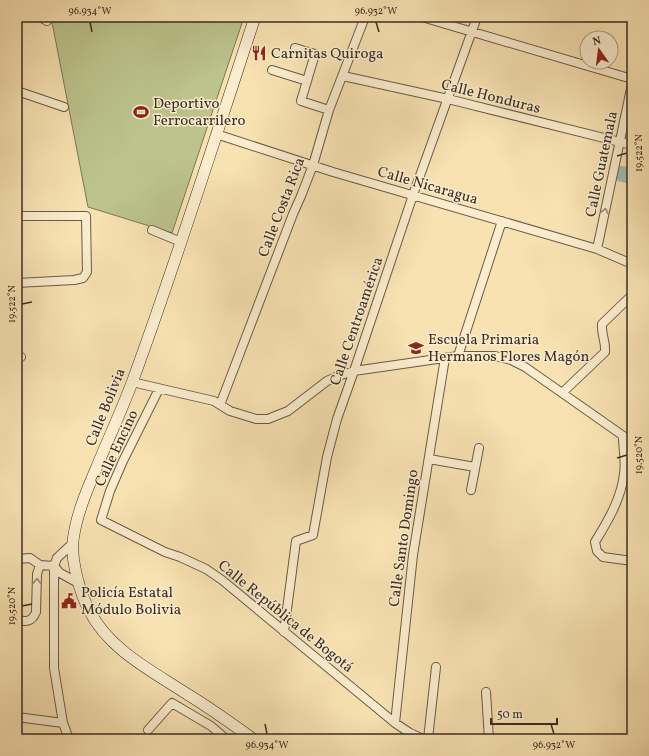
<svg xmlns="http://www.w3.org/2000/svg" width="649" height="756" viewBox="0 0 649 756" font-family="Vollkorn,serif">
  <rect width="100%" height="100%" fill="#f8e2b2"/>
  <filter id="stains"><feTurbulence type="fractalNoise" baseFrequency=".005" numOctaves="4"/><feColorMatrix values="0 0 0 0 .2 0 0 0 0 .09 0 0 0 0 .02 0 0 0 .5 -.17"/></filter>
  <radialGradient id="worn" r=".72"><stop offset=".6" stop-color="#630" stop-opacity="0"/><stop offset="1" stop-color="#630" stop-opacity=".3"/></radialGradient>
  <path fill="#bcc38d" stroke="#7b7859" d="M51,17h193l-72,216 -84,-26z"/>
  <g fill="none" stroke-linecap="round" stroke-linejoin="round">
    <path stroke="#9ebea8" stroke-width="16" d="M622,174l10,2"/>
    <g stroke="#6a5a48" stroke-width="10">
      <path id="minor" d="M40,17l7,4
        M422,17l210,62
        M295,48l20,6 -14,47 28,9
        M272,70l35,11
        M343,76l105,23 184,46
        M17,91l47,16
        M216,134l117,38 264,77 35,15
        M17,216h69l1,56 -4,6 -9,2 -57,3
        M152,230l29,12
        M597,249l35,-165
        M17,356l4,1
        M458,356l44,-135
        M132,382l82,19 16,10 26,8h12l20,-8 39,-30 11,-5 16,-5 104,-15h37l16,4 14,7 107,75
        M159,389l-36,72 -13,30 -9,29 64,32 15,5 26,12 16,11 173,143 15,10 13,6
        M562,393l43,-41c1,-11 -4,-17 -3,-28l28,-27
        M220,405l73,-191 8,-18 12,-31 16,-55 36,-93
        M623,437c0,11 3,25 1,37 -3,25 -16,47 -29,68l2,9 6,6 29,4
        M429,459l46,8
        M471,490l8,-42
        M17,559l13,-1 10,7 14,1 6,7 20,11
        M17,620c9,2 15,2 19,-8l1,-38 3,-9
        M284,632l12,-91 17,-6 14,-78 10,-38 17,-48 59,-176 64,-178
        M486,692l3,47
        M17,717l46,6
        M395,723l18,-168 32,-197
        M148,730l24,-27 39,23 15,13
        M69,739l-6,-16 -9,-55v-102l3,-8 16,-15
        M428,739l8,-72"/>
    </g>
    <g stroke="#3a2d25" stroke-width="12">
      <path id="secondary" d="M253,739c-22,-16 -43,-31 -66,-45 -35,-23 -78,-44 -98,-84 -9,-17 -18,-49 -16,-69 3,-25 13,-49 23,-72 12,-30 26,-59 37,-89 44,-120 82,-242 122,-363"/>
    </g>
    <use href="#minor" stroke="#faeccd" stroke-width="8"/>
    <use href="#secondary" stroke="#faeccd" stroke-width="11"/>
  </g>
  <defs><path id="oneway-chevron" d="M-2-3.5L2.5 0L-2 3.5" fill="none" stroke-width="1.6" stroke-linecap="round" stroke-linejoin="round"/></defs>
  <g stroke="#9a8c79">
    <use href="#oneway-chevron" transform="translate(605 211) rotate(-78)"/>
    <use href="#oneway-chevron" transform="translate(37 581) rotate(-88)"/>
  </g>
  <path fill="none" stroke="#3a2d25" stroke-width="1.5" d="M90,22l2,10M376,22l3,10M617,156l10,-3M22,304l10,-2M617,458l10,-3M22,606l10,-2M265,724l2,10M551,724l3,10"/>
  <defs>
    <g id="restaurant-bare" transform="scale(1.2)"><path d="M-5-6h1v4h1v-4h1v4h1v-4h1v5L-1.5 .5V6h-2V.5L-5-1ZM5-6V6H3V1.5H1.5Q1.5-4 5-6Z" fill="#8f2418" stroke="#faeccd" stroke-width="2.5" paint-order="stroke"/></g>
    <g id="stadium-bare" transform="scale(1.2)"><path d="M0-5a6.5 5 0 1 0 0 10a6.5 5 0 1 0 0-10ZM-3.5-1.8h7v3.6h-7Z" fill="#8f2418" stroke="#faeccd" stroke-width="2.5" paint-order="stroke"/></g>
    <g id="school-bare" transform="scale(1.2)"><path d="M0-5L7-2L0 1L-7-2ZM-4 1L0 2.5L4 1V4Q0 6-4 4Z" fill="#8f2418" stroke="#faeccd" stroke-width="2.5" paint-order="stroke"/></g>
    <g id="civic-bare" transform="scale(1.2)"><path d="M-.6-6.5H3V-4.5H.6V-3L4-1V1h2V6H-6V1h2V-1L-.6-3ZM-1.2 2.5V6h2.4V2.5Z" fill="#8f2418" stroke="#faeccd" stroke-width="2.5" paint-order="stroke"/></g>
  </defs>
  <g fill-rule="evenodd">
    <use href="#restaurant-bare" x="259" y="53"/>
    <use href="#stadium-bare" x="141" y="112"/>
    <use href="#school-bare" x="416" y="348"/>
    <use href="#civic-bare" x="69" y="601"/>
  </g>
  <g text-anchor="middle" stroke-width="3" stroke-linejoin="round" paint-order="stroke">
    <g font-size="15" fill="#3a2d25" stroke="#faeccd" text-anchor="start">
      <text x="271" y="58">Carnitas Quiroga</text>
      <text x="153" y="108">Deportivo<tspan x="153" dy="17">Ferrocarrilero</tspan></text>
      <text x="428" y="344">Escuela Primaria<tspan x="428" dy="17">Hermanos Flores Magón</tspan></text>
      <text x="81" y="597">Policía Estatal<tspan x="81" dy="17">Módulo Bolivia</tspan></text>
    </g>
    <g font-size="15" fill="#3a2d25" stroke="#faeccd">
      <text transform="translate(491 96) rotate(14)" y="5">Calle Honduras</text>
      <text transform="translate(601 164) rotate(-78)" y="5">Calle Guatemala</text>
      <text transform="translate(428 185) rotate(16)" y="5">Calle Nicaragua</text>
      <text transform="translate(281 207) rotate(-69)" y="5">Calle Costa Rica</text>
      <text transform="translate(356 321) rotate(-71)" y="5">Calle Centroamérica</text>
      <text transform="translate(105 407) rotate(-68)" y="5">Calle Bolivia</text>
      <text transform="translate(116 448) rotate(-65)" y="5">Calle Encino</text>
      <text transform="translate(403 538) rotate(-82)" y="5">Calle Santo Domingo</text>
      <text transform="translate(286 616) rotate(39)" y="5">Calle República de Bogotá</text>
    </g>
  </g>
  <rect width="649" height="756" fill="none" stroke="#f8e2b2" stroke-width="44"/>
  <g transform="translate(599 50) rotate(346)"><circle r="19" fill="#faeccd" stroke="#ada08a"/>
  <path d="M0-3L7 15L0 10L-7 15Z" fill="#8f2418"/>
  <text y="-6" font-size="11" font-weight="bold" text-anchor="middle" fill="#3a2d25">N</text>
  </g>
  <path d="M491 718v6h66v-6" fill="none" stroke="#3a2d25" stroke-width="2"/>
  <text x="497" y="718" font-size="12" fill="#3a2d25" stroke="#faeccd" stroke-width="3" paint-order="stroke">50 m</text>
  <rect x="22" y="22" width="605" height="712" fill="none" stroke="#3a2d25" stroke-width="1.5"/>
  <g font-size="10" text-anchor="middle" fill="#3a2d25">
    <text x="90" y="14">96.934°W</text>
    <text x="376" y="14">96.932°W</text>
    <text transform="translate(638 153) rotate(-90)" y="4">19.522°N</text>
    <text transform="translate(11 304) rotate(-90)" y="4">19.522°N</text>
    <text transform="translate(638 455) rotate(-90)" y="4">19.520°N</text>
    <text transform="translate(11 606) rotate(-90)" y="4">19.520°N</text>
    <text x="267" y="748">96.934°W</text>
    <text x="554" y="748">96.932°W</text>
  </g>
  <rect width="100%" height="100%" filter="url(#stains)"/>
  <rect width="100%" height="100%" fill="url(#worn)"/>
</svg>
